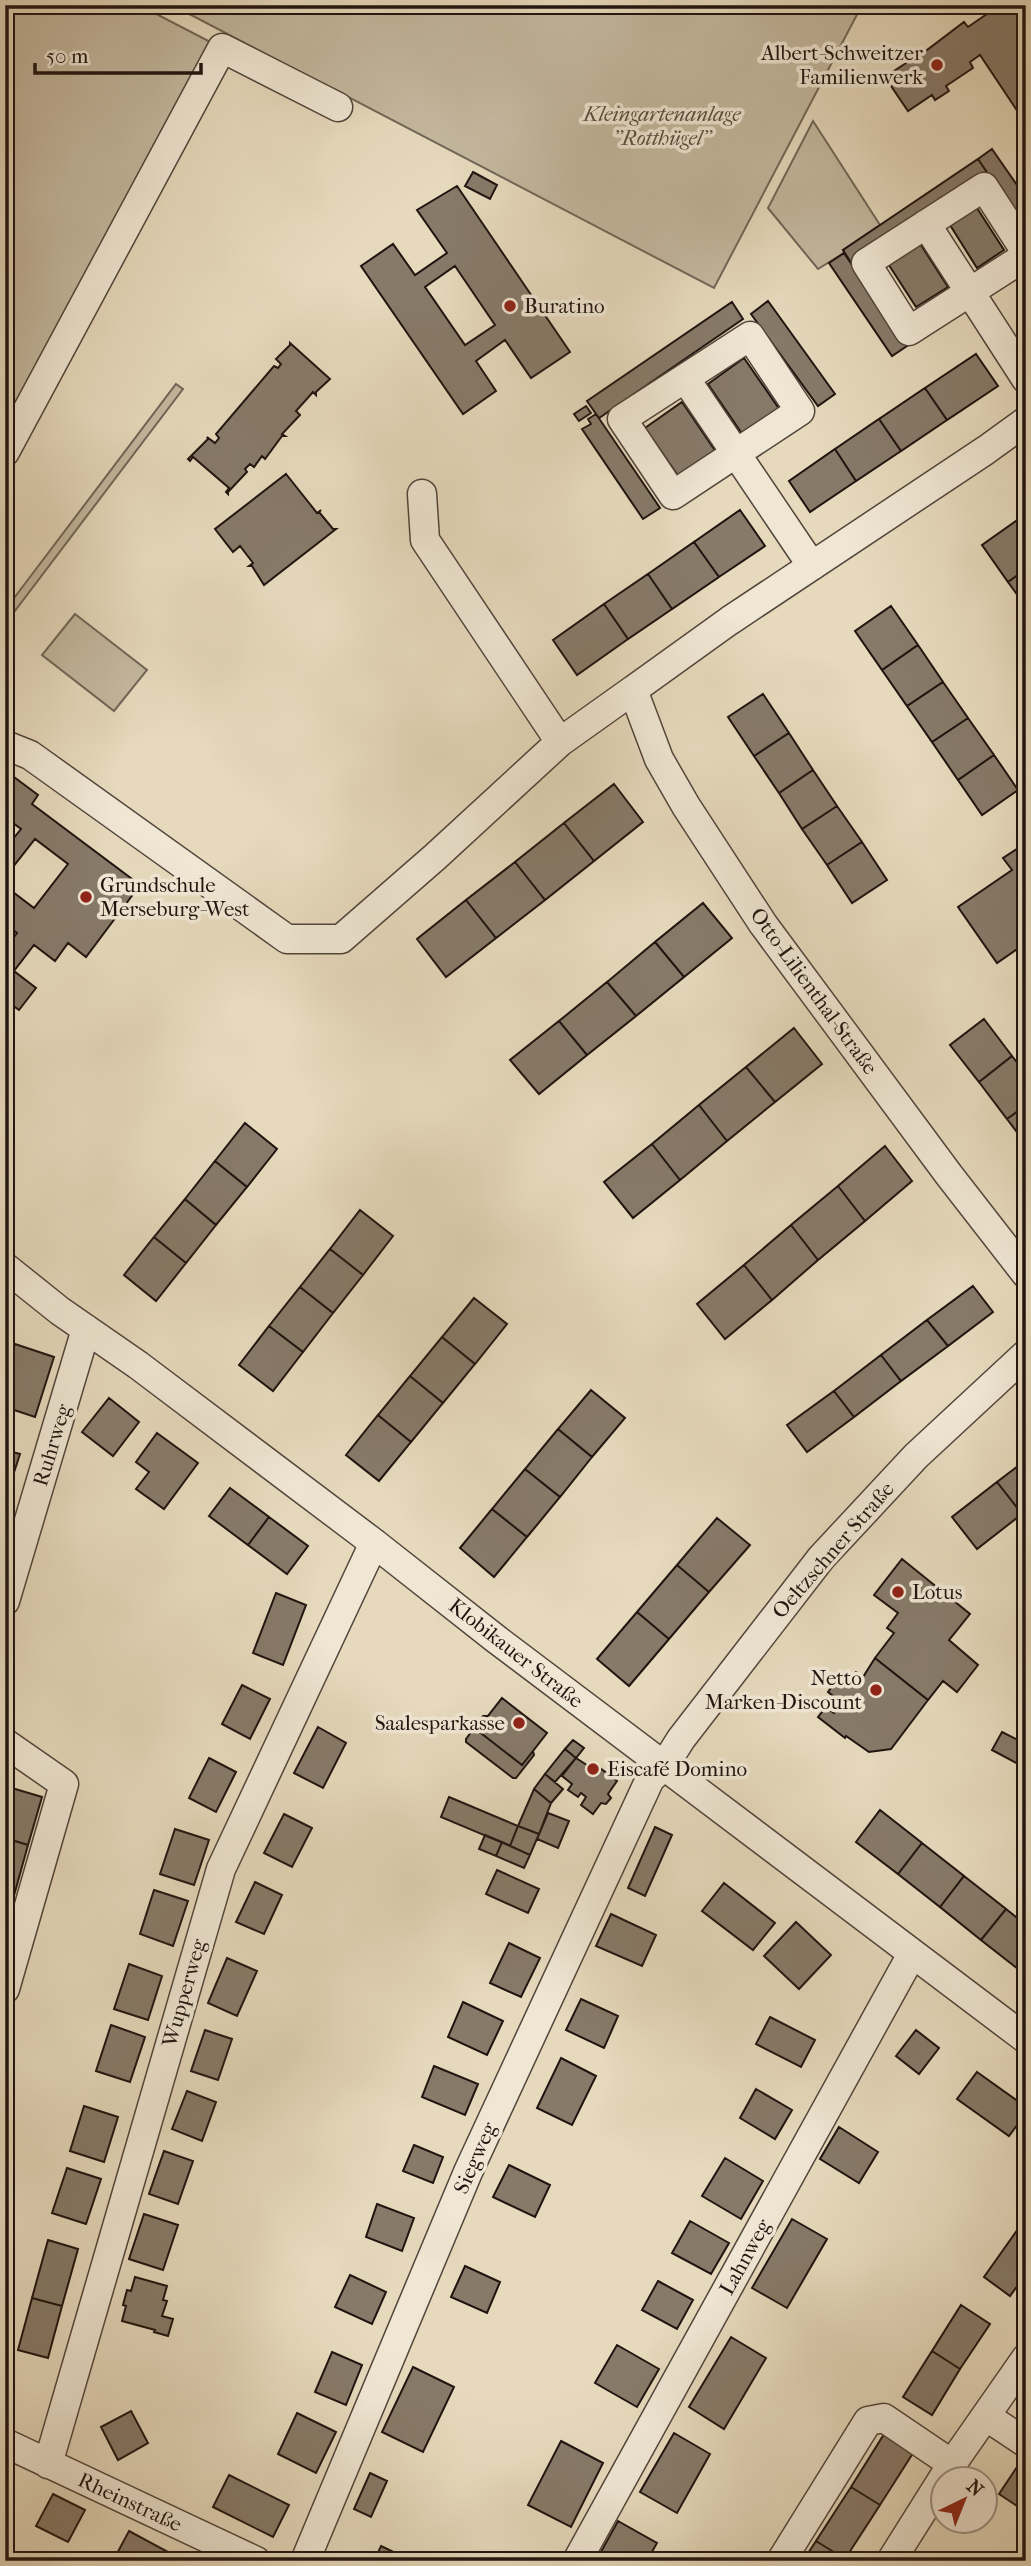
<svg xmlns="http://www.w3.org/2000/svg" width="1031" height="2566" viewBox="0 0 1031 2566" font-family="'IM FELL French Canon',serif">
  <rect width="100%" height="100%" fill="#e6d9bc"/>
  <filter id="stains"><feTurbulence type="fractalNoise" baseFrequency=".00286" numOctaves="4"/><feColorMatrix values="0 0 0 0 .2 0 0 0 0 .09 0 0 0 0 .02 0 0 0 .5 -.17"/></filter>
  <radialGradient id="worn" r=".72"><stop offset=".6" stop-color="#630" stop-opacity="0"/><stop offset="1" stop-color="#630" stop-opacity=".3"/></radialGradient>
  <path fill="#c4b89f" stroke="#726658" stroke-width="2" d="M5,5h134l83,43 -217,404z
    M172,5h690l-148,283z
    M813,121l67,104 -37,25 1,3 -26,16 -50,-61z
    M176,384l7,5 -178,235v-14z
    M75,614l72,56 -33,41 -72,-56z"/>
  <path fill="#877a69" stroke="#201410" stroke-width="2" fill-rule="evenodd" d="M1000,5h26v25l-3,2 3,5v87l-46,-69 -10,7 3,6 -27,18 3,5 -14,9 -3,-5 -24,16 -23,-34 24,-16 -3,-4 13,-9 4,5 41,-31 4,5z
    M992,149l34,49v32l-48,-71z
    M978,159l10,15 -135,92 -10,-16z
    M473,172l24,13 -7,14 -25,-13z
    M457,186l113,166 -39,26 -26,-38 -29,21 20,30 -33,23 -102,-148 32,-22 22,31 32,-22 -30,-43zM455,266l40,59 -30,20 -40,-58z
    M977,208l27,42 -27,18 -27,-43z
    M919,242l29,45 -32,20 -29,-45z
    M844,253l63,93 -15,10 -63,-93z
    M768,301l67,93 -17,12 -67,-92z
    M732,302l11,17 -144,99 -12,-17z
    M290,343l40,36 -14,13v3l-3,-3 -17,19 4,4 -18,19 3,2h-3l-17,23 -3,-3 -8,11 -4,-3 -5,5 2,3 -19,20v2l-2,-2 3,-4 -36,-31 -3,4 -2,-2 20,-20 -1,-2 8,6 4,-5 -3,-4 58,-68 4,2 3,-4 -5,-5 14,-14z
    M976,354l22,32 -51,34 -22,-32z
    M744,358l38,55 -37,25 -37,-54z
    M925,388l22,32 -46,31 -22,-32z
    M682,402l36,53 -37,25 -36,-52z
    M586,406l5,7 -12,8 -5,-7z
    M596,414l64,94 -17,11 -61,-90 9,-5 -3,-5z
    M879,419l22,32 -45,30 -21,-32z
    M835,449l21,32 -46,31 -21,-31z
    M286,474l31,39 4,-3 -2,2 14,17h3l-72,56 -12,-19h-3l4,-3 -13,-17 -7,6 -18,-23z
    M740,510l25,36 -46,31 -25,-35z
    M1020,518l6,8v43l-18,13 -26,-37z
    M694,542l25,35 -47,32 -24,-35z
    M1026,569v38l-18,-25z
    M648,574l24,35 -44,30 -24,-35z
    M604,604l24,35 -51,36 -24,-35z
    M891,606l27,39 -36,25 -27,-39z
    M918,645l25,37 -36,24 -25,-36z
    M943,682l25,36 -36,24 -25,-36z
    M763,694l26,39 -35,23 -26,-39z
    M968,718l26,37 -36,25 -26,-38z
    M789,733l24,37 -34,23 -25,-37z
    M994,755l24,35 -36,25 -24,-35z
    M813,770l24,36 -35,23 -23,-36z
    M14,777l24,18 -6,9 108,81 -54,72 -18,-14 -13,18 -21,-16 -20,26 22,17 -17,22 -14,-10v-51l12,-16 -12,-9v-38l29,22 34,-44 -33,-25 -30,38v-28l16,-20 -16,-12v-34l3,3z
    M614,784l29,38 -49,39 -30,-38z
    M837,806l25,36 -35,23 -25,-36z
    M564,823l30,38 -49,39 -30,-38z
    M862,842l25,38 -35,23 -25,-38z
    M1026,843v100l-29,20 -39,-56 54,-37 -9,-12z
    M515,862l30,38 -49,38 -30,-38z
    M466,900l30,38 -50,39 -29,-38z
    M703,903l29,35 -48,39 -29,-35z
    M655,942l29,35 -48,39 -29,-34z
    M607,982l29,34 -49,39 -28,-34z
    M984,1019l28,37 -33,26 -29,-37z
    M559,1021l28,34 -48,39 -29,-34z
    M794,1028l28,36 -47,38 -29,-35z
    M1012,1056l14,18v31l-19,14 -28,-37z
    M746,1067l29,35 -48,39 -28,-36z
    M699,1105l28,36 -47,39 -28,-36z
    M1026,1105v39l-19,-25z
    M245,1123l32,26 -30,38 -32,-26z
    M652,1144l28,36 -47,38 -29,-36z
    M885,1146l27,35 -47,40 -27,-35z
    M215,1161l32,26 -31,38 -31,-26z
    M838,1186l27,35 -47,39 -27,-35z
    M185,1199l31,26 -30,38 -32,-26z
    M360,1210l33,26 -30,39 -33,-26z
    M791,1225l27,35 -46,40 -28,-35z
    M154,1237l32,26 -30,38 -32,-26z
    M330,1249l33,26 -30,38 -33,-26z
    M744,1265l28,35 -47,39 -28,-35z
    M973,1286l20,26 -45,34 -21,-26z
    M300,1287l33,26 -30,39 -34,-26z
    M474,1298l33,26 -32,40 -33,-27z
    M927,1320l21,26 -47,35 -20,-26z
    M269,1326l34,26 -30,39 -34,-26z
    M442,1337l33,27 -32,39 -33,-27z
    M15,1344l39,13 -19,60 -30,-10v-32z
    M881,1355l20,26 -47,36 -20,-26z
    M410,1376l33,27 -32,39 -33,-27z
    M591,1390l34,28 -33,39 -34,-28z
    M834,1391l20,26 -47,35 -20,-27z
    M109,1398l30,24 -26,34 -31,-24z
    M378,1415l33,27 -32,39 -33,-26z
    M558,1429l34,28 -32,40 -35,-28z
    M157,1433l41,30 -34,46 -28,-20 13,-17 -13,-10z
    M5,1450l15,4 -15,46z
    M1026,1460v52l-4,2 -25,-32z
    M525,1469l35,28 -33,40 -35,-28z
    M997,1482l25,32 -45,35 -25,-32z
    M230,1488l39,29 -21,28 -39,-29z
    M492,1509l35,28 -33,40 -34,-29z
    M269,1517l39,29 -21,28 -39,-29z
    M717,1518l33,27 -41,47 -32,-27z
    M902,1559l68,55 -21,26 29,25 -21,27 -14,-11 -15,19 -53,-42 19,-25 -7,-5 11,-15 -24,-18z
    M677,1565l32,27 -40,47 -32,-27z
    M276,1593l30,12 -23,60 -30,-12z
    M637,1612l32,27 -40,47 -32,-27z
    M875,1658l53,42 -37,49 -22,3 -23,-16 -1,2 -27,-21 8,-10 8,6 8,-10 -14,-11 5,-7 8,-1 3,2 12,-14 7,5z
    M242,1685l28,14 -20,40 -28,-15z
    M502,1698l45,35 -25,32 -45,-35z
    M483,1716h5l-11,14 45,35 11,-14 1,4 -18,23h-3l-47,-36v-3z
    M318,1727l28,16 -23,45 -29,-15z
    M1002,1732l24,12v24l-34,-18z
    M573,1740l11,8 -8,10 -11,-9z
    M565,1749l11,9 -21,24 -10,-8z
    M209,1758l27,14 -20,40 -27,-14z
    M576,1758l17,11 3,-4 21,16 -9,13 3,4 -5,6 -5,-1 -8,11 -12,-9 5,-8 -5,-4 -3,4 -10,-7 4,-6 -10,-8z
    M545,1774l18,15 -12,14 -17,-14z
    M5,1786l37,11 -14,48 -23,-7z
    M534,1789l17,14 -12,31 -21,-8z
    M449,1797l69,29 -8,20 -69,-29z
    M880,1810l42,33 -24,31 -42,-32z
    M548,1813l21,8 -11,27 -21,-9z
    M284,1814l28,14 -20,39 -28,-14z
    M518,1826l21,8 -9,21 -20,-9z
    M655,1827l17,8 -27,61 -17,-8z
    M175,1829l34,11 -15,45 -34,-11z
    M485,1835l17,7 -6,14 -17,-7z
    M5,1838l23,7 -13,47 -10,-3z
    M502,1842l28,13 -6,13 -28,-12z
    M922,1843l42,33 -24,31 -42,-33z
    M497,1870l42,19 -11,24 -42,-19z
    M964,1876l42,33 -25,31 -41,-33z
    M255,1882l27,13 -18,39 -28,-12z
    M724,1883l51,40 -22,27 -51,-39z
    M5,1889l10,3 -10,33z
    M154,1890l34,11 -15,45 -33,-12z
    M1006,1909l20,16v44l-3,4 -42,-33z
    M611,1914l45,21 -14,31 -46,-20z
    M796,1922l35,33 -32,34 -35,-33z
    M509,1943l31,15 -19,39 -31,-14z
    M227,1958l30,13 -20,45 -29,-13z
    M129,1964l33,12 -14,44 -34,-11z
    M581,1999l37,17 -14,32 -38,-18z
    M463,2002l40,19 -16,34 -39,-18z
    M770,2017l45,23 -14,27 -45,-23z
    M111,2025l34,12 -15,45 -34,-11z
    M205,2030l27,9 -14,41 -27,-9z
    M916,2030l23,18 -20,26 -23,-18z
    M561,2058l35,18 -24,49 -35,-17z
    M434,2066l44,18 -13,31 -43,-18z
    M977,2072l49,35v6l-17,23 -52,-37z
    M756,2089l36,21 -17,29 -35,-21z
    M187,2091l29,11 -14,39 -30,-12z
    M84,2106l34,11 -14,45 -34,-11z
    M839,2127l39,25 -19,31 -39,-24z
    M414,2145l29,12 -10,26 -30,-12z
    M164,2151l29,10 -15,43 -29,-10z
    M725,2158l38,23 -22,38 -39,-23z
    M509,2165l41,20 -15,32 -42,-20z
    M67,2168l34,11 -15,45 -34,-11z
    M377,2204l37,14 -12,33 -36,-14z
    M144,2214l34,11 -15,45 -34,-11z
    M792,2219l35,20 -40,69 -35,-20z
    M690,2221l39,22 -18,31 -39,-21z
    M1023,2222l3,2v50l-16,22 -26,-19z
    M48,2240l30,9 -16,57 -30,-8z
    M465,2266l35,16 -13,31 -36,-16z
    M350,2275l36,17 -14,32 -37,-17z
    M135,2277l32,9 -4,14 4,1 -5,15 11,3 -5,17 -14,-4 1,-2 -33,-9 4,-15 -3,-1 4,-15 4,1z
    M658,2281l35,19 -16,29 -35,-19z
    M32,2298l30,8 -14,52 -30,-8z
    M961,2305l29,19 -30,45 -28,-18z
    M731,2337l35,21 -42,71 -35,-22z
    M617,2345l42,24 -22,38 -42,-24z
    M932,2351l28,18 -28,46 -29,-18z
    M332,2352l30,13 -16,40 -31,-13z
    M413,2367l41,20 -31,65 -41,-20z
    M131,2411l17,32 -30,17 -17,-33z
    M297,2413l39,19 -20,41 -38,-19z
    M886,2431l29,19 -35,55 -29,-18z
    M674,2433l36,21 -33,59 -37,-21z
    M561,2441l42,22 -32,64 -43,-22z
    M1021,2461l5,3v48l-27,-18z
    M370,2473l17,8 -16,36 -17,-8z
    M229,2475l60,30 -16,32 -60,-30z
    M851,2487l29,18 -35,54 -29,-18z
    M53,2494l32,16 -17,32 -32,-16z
    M618,2521l39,22 -10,18h-51z
    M129,2531l39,21 -4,9h-51z
    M816,2541l29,18 -1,2h-41z
    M381,2546l31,15h-38z"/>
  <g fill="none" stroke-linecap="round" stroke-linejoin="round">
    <g stroke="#52453b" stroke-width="31">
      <path id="minor" d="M926,224l100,155
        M1026,252l-42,-65 -118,76 43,68 117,-75
        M750,336l50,75 -127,84 -51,-76z
        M685,378l127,188
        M1026,421l-40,29 -257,171 -96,69 26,69 27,47 77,118 186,251 77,99
        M5,452l217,-404 116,59
        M422,494l3,46 135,202
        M5,745l25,10 257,184h54l94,-82 125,-115 73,-52
        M5,1267l55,44 78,54 236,178 122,96 530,400
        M5,1601l81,-272
        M5,1743l59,41 -59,205
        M987,2417l39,26
        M5,2443l251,118
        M48,2464l173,-595 153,-326
        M305,2561l163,-389 182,-393 14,-13 17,-27 140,-181 95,-102 110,-102
        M577,2561l335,-607
        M781,2561l87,-140 16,-3 68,46
        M891,2561l61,-97 74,-106"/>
    </g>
    <use href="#minor" stroke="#efe6d3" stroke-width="28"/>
  </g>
  <g fill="#8f2418" stroke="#efe6d3" stroke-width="2.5">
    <circle cx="937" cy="65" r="7"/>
    <circle cx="510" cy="306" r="7"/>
    <circle cx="86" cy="897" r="7"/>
    <circle cx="898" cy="1592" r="7"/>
    <circle cx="876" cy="1690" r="7"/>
    <circle cx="519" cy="1723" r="7"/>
    <circle cx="593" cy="1769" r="7"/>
  </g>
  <g text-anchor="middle" stroke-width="7" stroke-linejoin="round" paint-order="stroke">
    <g font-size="21" fill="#201410" stroke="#efe6d3" text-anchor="start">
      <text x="923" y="60" text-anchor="end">Albert-Schweitzer<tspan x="923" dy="24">Familienwerk</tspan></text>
      <text x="524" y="313">Buratino</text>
      <text x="100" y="892">Grundschule<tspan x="100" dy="24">Merseburg-West</tspan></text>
      <text x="912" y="1599">Lotus</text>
      <text x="862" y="1685" text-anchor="end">Netto<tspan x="862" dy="24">Marken-Discount</tspan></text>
      <text x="505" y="1730" text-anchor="end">Saalesparkasse</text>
      <text x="607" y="1776">Eiscafé Domino</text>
    </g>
    <g font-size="21" font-style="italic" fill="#594d42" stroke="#efe6d3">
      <text x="662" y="121">Kleingartenanlage<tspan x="662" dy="24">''Rotthügel''</tspan></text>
    </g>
    <g font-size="21" fill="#201410" stroke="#efe6d3">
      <text transform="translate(814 991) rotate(54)" y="7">Otto-Lilienthal-Straße</text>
      <text transform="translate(52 1445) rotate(-73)" y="7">Ruhrweg</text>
      <text transform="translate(833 1550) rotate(-49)" y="7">Oeltzschner Straße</text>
      <text transform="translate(516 1653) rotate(38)" y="7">Klobikauer Straße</text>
      <text transform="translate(184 1993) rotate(-74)" y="7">Wupperweg</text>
      <text transform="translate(475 2158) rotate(-66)" y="7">Siegweg</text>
      <text transform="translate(745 2257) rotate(-61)" y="7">Lahnweg</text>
      <text transform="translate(130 2502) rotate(25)" y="7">Rheinstraße</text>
    </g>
  </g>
  <rect width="1031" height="2566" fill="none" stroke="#e6d9bc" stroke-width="28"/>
  <rect x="7" y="7" width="1017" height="2552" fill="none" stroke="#201410" stroke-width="3.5"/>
  <rect x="14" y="14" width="1003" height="2538" fill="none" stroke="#201410" stroke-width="2"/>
  <g transform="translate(964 2500) rotate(43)"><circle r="33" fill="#efe6d3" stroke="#9c9285" stroke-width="2"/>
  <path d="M0-5L12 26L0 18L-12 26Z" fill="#8f2418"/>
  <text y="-10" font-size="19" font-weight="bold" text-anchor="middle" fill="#201410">N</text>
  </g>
  <path d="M35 63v10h166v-10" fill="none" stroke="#201410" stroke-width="3.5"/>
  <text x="46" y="63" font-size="21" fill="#201410" stroke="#efe6d3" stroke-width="5" paint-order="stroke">50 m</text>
  <rect width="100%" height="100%" filter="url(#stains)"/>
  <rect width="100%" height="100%" fill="url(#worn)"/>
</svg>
